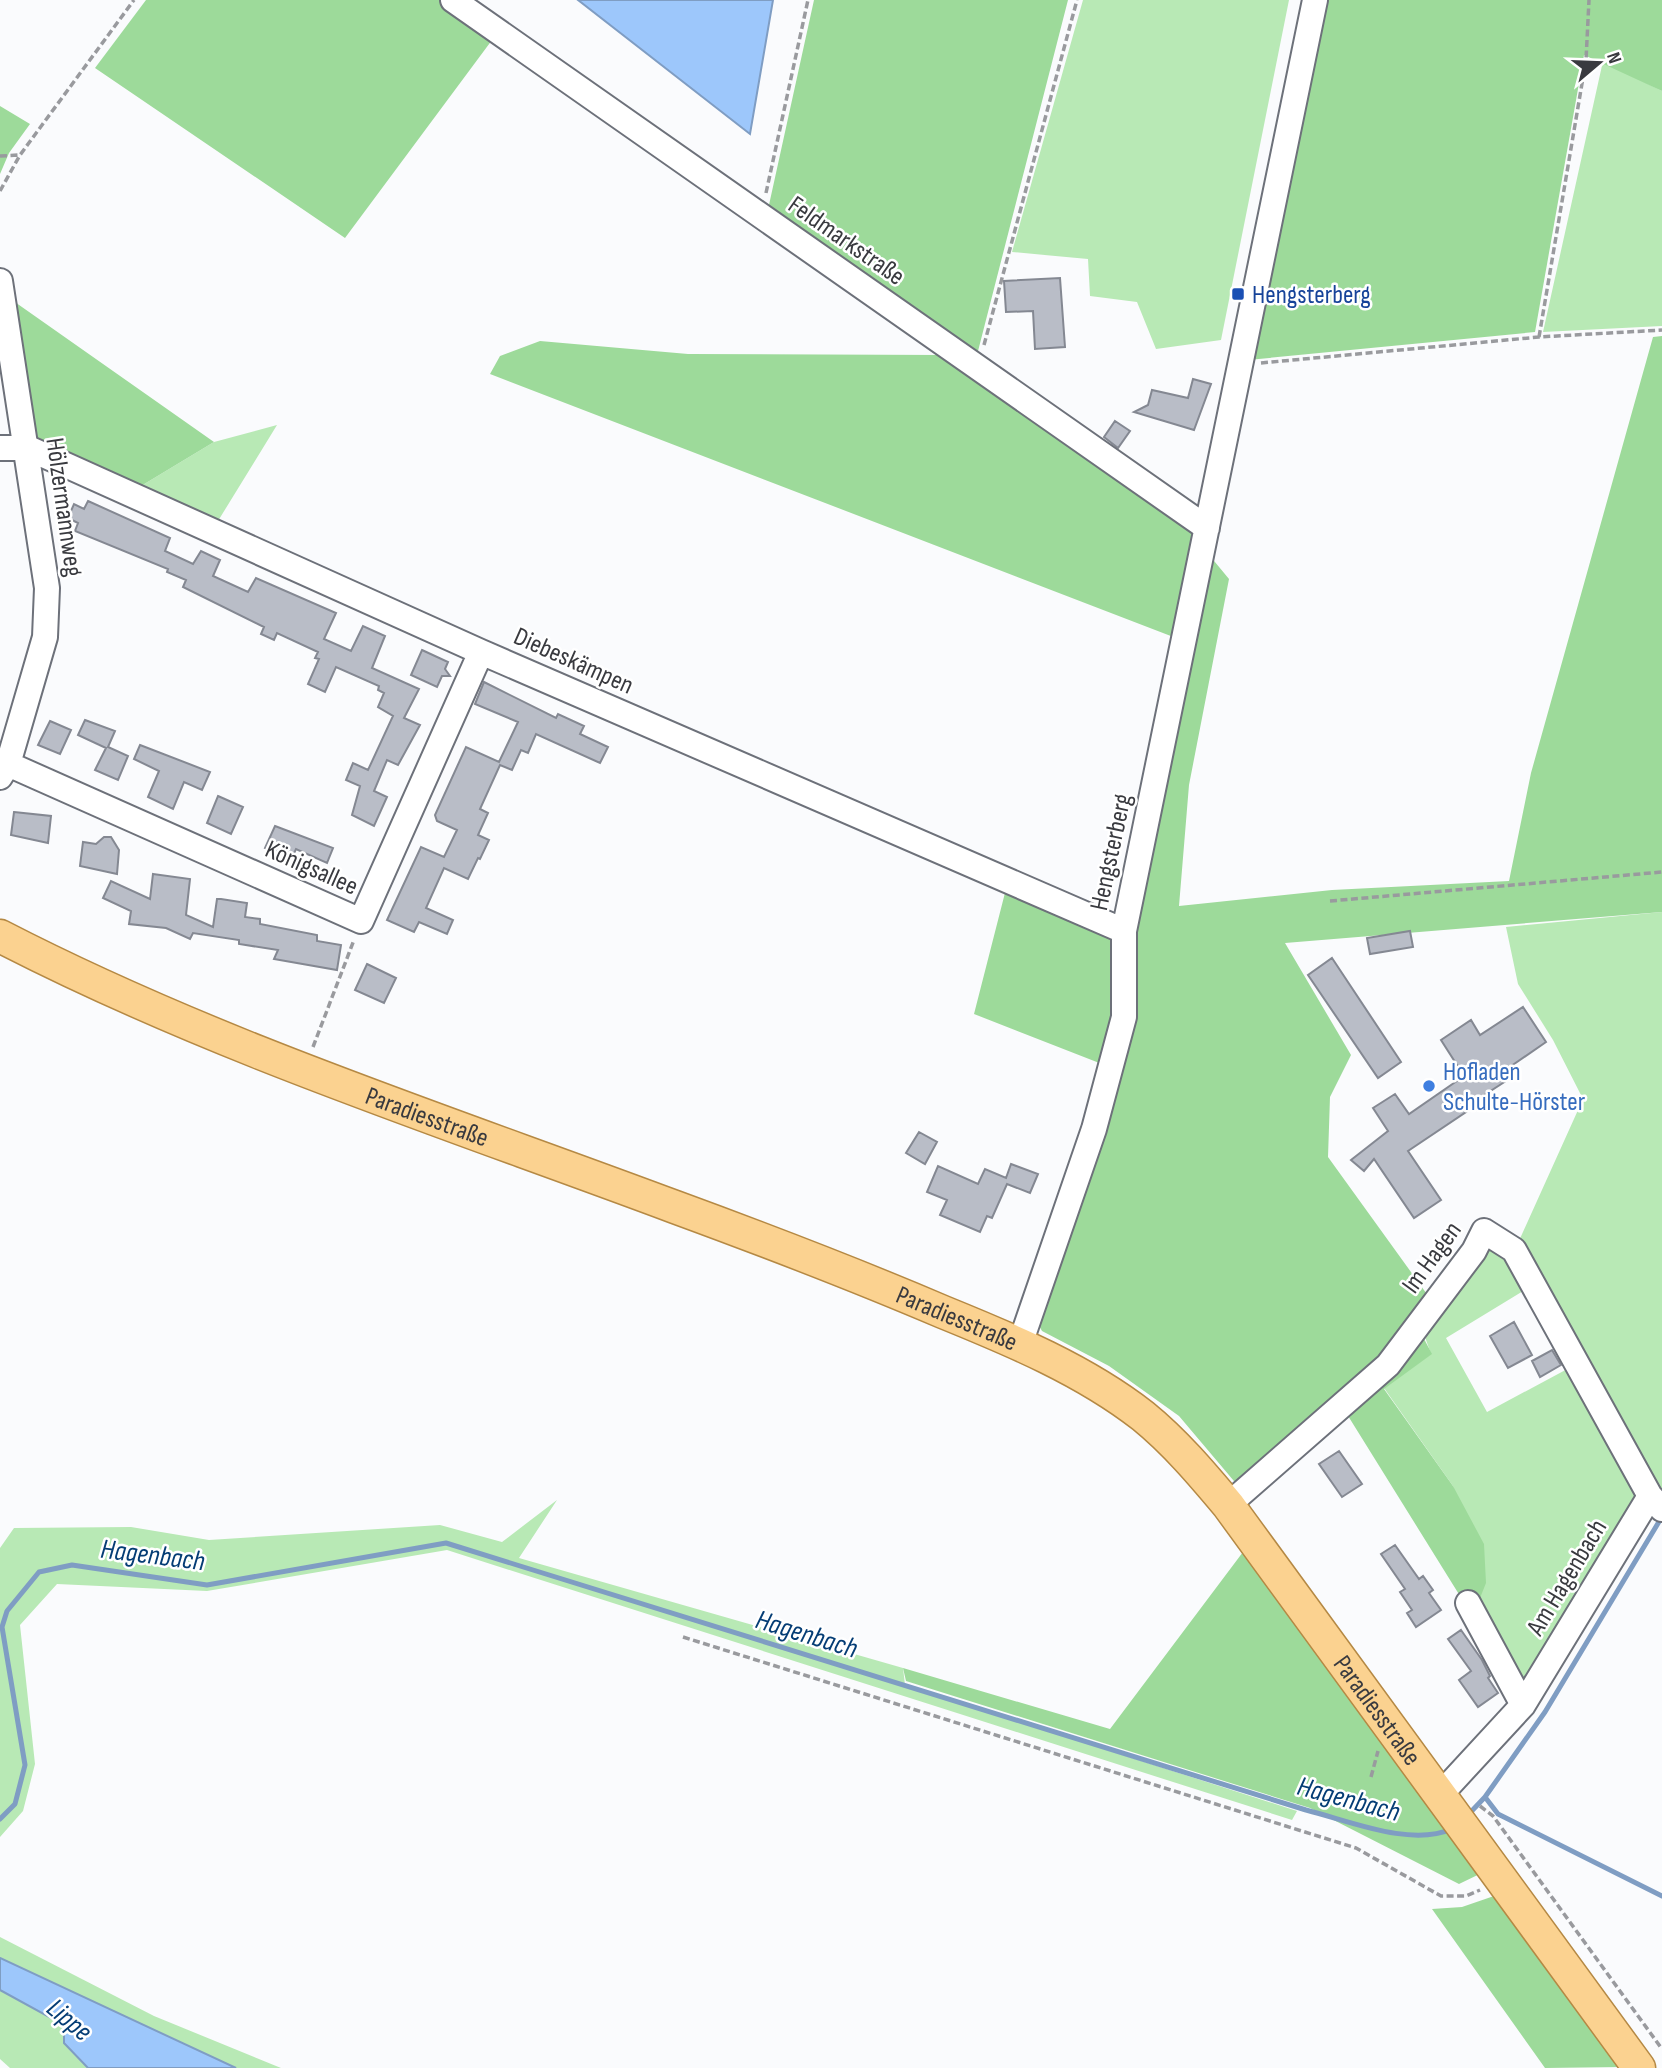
<svg xmlns="http://www.w3.org/2000/svg" width="1662" height="2068" viewBox="0 0 1662 2068" font-family="'Sofia Sans Condensed',sans-serif">
  <rect width="100%" height="100%" fill="#fafbfd"/>
  <path fill="#b8e9b5" d="M1083,0h206l-68,340 -65,9 -19,-47 -47,-6 -2,-37 -76,-7z
    M1603,61l59,30v235l-119,6z
    M277,425l-59,96 -77,-35 73,-44z
    M1662,912v589l-144,-258 65,-144 -30,-59 -35,-56 -12,-57z
    M1496,1248l12,8 20,32 -82,50 41,74 84,-45 68,130 -110,183 -9,2 -42,-79 -25,-117 -69,-98 47,-34 -6,-17 61,-88z
    M557,1500l-38,58 384,110 2,17 392,126 -5,9 -845,-270 -240,41 -150,-7 -37,41 15,139 -12,47 -23,26v-289l14,-20 117,-1 78,13 231,-15 62,17z
    M0,1937l154,79 127,52h-45l-21,-8 -215,-102z
    M0,1990l64,35v18l24,25h-78l-10,-9z"/>
  <path fill="#9dda9a" d="M146,0h297l52,36 -150,202 -250,-170z
    M814,0h254l-91,355 -210,-141z
    M1324,0h338v91l-78,-36 -49,277 -287,28z
    M0,106l30,18 -21,29 -9,21z
    M12,300l202,142 -73,44 -107,-46z
    M1662,336v576l-377,31 66,112 -21,42 -2,60 101,140 -43,61 -147,129 -60,-71 -70,-50 -67,-35 -6,-11 63,-189 34,-205 77,-370 19,23 -40,206 -10,121 153,-16 177,-9 22,-108 122,-436z
    M540,341l148,13 254,1 257,177 -23,106 -686,-264 10,-18z
    M1007,885l114,47 -14,134 -133,-52z
    M1422,1335l10,19 -48,35 69,97 31,58 2,39 -8,20 -13,1 -120,-193z
    M1246,1548l242,322 -29,14 -149,-76 -404,-127 -3,-13 207,61z
    M1494,1896l8,4 120,167 -77,1 -113,-159 30,-2z"/>
  <path fill="#9dc7fb" stroke="#7f9dc3" stroke-width="2" d="M578,0h195l-23,134z
    M0,1958l236,110h-148l-24,-25v-18l-64,-35z"/>
  <g fill="none" stroke-linecap="round" stroke-linejoin="round">
    <path stroke="#7f9dc3" stroke-width="5" d="M1485,1797l13,17 164,82
      M1467,1816l18,-19 60,-85 115,-192
      M0,1819l15,-15 10,-39 -23,-138 5,-16 32,-39 33,-7 135,20 239,-42 860,267c44,11 104,37 146,19"/>
  </g>
  <path fill="#b9bdc7" stroke="#848892" stroke-width="2" d="M1060,278l5,69 -30,2 -2,-38 -27,1 -2,-31z
    M1193,379l18,5 -17,46 -60,-18 14,-7 4,-15 36,8z
    M1115,421l15,10 -12,17 -14,-11z
    M88,501l82,37 -5,13 28,13 8,-13 19,9 -7,16 35,16 8,-14 80,35 -12,26 27,12 12,-25 22,10 -13,32 47,21 -15,29 16,7 -22,40 -11,-5 -13,31 13,6 -13,29 -22,-11 8,-29 -14,-6 7,-17 15,7 25,-54 -15,-9 6,-14 -6,-3 1,-4 -43,-19 -11,25 -17,-8 11,-25 -4,-1 3,-6 -41,-19 -3,7 -13,-6 3,-7 -81,-40 3,-7 -19,-8 1,-3 -93,-38 3,-8 -10,-5 6,-14 10,5z
    M422,650l26,12 -3,7 5,7h-8l-5,11 -26,-12z
    M484,682l72,36 2,-4 26,12 -4,8 28,13 -8,16 -64,-29 -8,19 -7,-3 -9,20 -12,-5 -20,44 8,4 -10,22 11,5 -9,19 -2,-1 -10,21 -24,-11 -18,40 27,12 -6,14 -28,-12 -5,10 -27,-12 34,-73 23,10 13,-27 -20,-9 -2,-6 31,-68 33,15 19,-40 -43,-18z
    M85,720l30,11 -7,16 20,9 -10,24 -23,-10 11,-22 -28,-13z
    M50,721l21,9 -11,24 -22,-9z
    M140,745l70,27 -8,18 -18,-8 -11,27 -25,-12 11,-26 -25,-12z
    M218,796l25,11 -12,27 -24,-11z
    M14,812l37,4 -3,27 -37,-8z
    M275,826l58,22 -6,15 -31,-14 -5,11 -26,-12z
    M104,837h7l8,13 -2,24 -37,-8 3,-24 13,2z
    M153,874l37,5 -4,36 27,12 4,-28h4l26,4 -2,14 15,2v5l57,11v6l24,4 -4,25 -63,-11 4,-9 -39,-6v-4l-46,-7 -3,6 -24,-11 -37,-4 2,-13 -28,-13 8,-17 39,18z
    M1410,931l3,16 -43,7 -3,-16z
    M1332,958l69,104 -23,16 -70,-103z
    M367,964l29,14 -12,25 -29,-13z
    M1523,1007l23,35 -42,29 5,8 -46,30 3,3 -58,39 33,49 -27,18 -40,-59 -10,12 -13,-11 37,-29 -15,-23 22,-14 14,20 55,-38 -23,-36 30,-20 9,15z
    M919,1132l18,10 -12,22 -19,-11z
    M1011,1164l27,10 -8,19 -23,-9 -15,34 -5,-2 -7,16 -40,-17 7,-15 -20,-8 11,-26 40,18 7,-15 21,9z
    M1514,1322l18,33 -24,13 -18,-32z
    M1552,1350l9,15 -21,12 -8,-16z
    M1339,1451l23,33 -20,13 -23,-33z
    M1395,1545l24,34 4,-3 10,14 -4,3 12,17 -25,17 -9,-14 5,-3 -12,-18 5,-3 -24,-35z
    M1461,1630l21,30 8,16 -2,2 10,15 -20,14 -19,-27 12,-9 -23,-32z"/>
  <g fill="none" stroke-linecap="round" stroke-linejoin="round">
    <g stroke="#6d717a" stroke-width="28">
      <path id="minor" d="M453,0l754,528
        M0,281l47,307 -2,49 -37,127 -8,13
        M0,448h28l453,204 643,279
        M8,764l353,157 120,-269
        M1020,1344l74,-215 30,-112v-86l191,-931
        M1228,1505l160,-140 86,-114 10,-20 30,19 136,246 12,13
        M1468,1603l55,102
        M1439,1796l84,-91 127,-209"/>
    </g>
    <g stroke="#b58944" stroke-width="35">
      <g id="major">
        <path id="s1" d="M0,936c215,111 448,186 675,271 90,33 179,67 268,105 69,28 141,58 200,104 32,26 59,58 85,89l411,563"/>
      </g>
    </g>
    <path stroke="#999a9e" stroke-width="3.5" stroke-dasharray="7 3.5" stroke-linecap="butt" d="M0,156l19,-1
      M0,191l20,-36 114,-155
      M766,193l42,-193
      M1539,337l47,-277 3,-60
      M984,345l93,-345
      M1261,363l278,-26 123,-7
      M1330,901l332,-29
      M313,1047l41,-107
      M683,1637l673,211 85,48h25l14,-6
      M1371,1777l7,-26
      M1480,1806l13,10 169,233"/>
    <use href="#minor" stroke="#fff" stroke-width="24"/>
    <use href="#major" stroke="#fbd290" stroke-width="32"/>
  </g>
  <rect fill="#1a4fb4" stroke="#fff" stroke-width="2.5" x="1231" y="287" width="14" height="14" rx="3.5"/>
  <circle fill="#3f7fe0" stroke="#fff" stroke-width="2.5" cx="1429" cy="1086" r="7"/>
  <g text-anchor="middle" stroke-width="5" stroke-linejoin="round" paint-order="stroke">
    <g font-size="26" fill="#393a3f" stroke="#fff">
      <text transform="translate(847 240) rotate(35)" y="9">Feldmarkstraße</text>
      <text transform="translate(65 507) rotate(82)" y="9">Hölzermannweg</text>
      <text transform="translate(574 660) rotate(24)" y="9">Diebeskämpen</text>
      <text transform="translate(1110 852) rotate(-78)" y="9">Hengsterberg</text>
      <text transform="translate(312 867) rotate(24)" y="9">Königsallee</text>
      <text dy="9" stroke="none"><textPath href="#s1" startOffset="464">Paradiesstraße</textPath></text>
      <text transform="translate(1431 1257) rotate(-54)" y="9">Im Hagen</text>
      <text dy="9" stroke="none"><textPath href="#s1" startOffset="1031">Paradiesstraße</textPath></text>
      <text transform="translate(1566 1577) rotate(-59)" y="9">Am Hagenbach</text>
      <text dy="9" stroke="none"><textPath href="#s1" startOffset="1619">Paradiesstraße</textPath></text>
    </g>
    <g font-size="26" fill="#164399" stroke="#fff" text-anchor="start">
      <text x="1252" y="303">Hengsterberg</text>
    </g>
    <g font-size="26" fill="#366cbe" stroke="#fff" text-anchor="start">
      <text x="1443" y="1080">Hofladen<tspan x="1443" dy="30">Schulte-Hörster</tspan></text>
    </g>
    <g font-size="28" font-style="italic" fill="#053d75" stroke="#fff">
      <text transform="translate(153 1554) rotate(7)" y="10">Hagenbach</text>
      <text transform="translate(807 1633) rotate(17)" y="10">Hagenbach</text>
      <text transform="translate(1349 1798) rotate(15)" y="10">Hagenbach</text>
      <text transform="translate(70 2019) rotate(40)" y="10">Lippe</text>
    </g>
  </g>
  <g transform="translate(1599 63) rotate(71)" stroke="#ffffff" stroke-width="5" paint-order="stroke">
  <path d="M0-5L12 26L0 18L-12 26Z" fill="#393a3f"/>
  <text y="-10" font-size="19" font-weight="bold" text-anchor="middle" fill="#393a3f">N</text>
  </g>
</svg>
